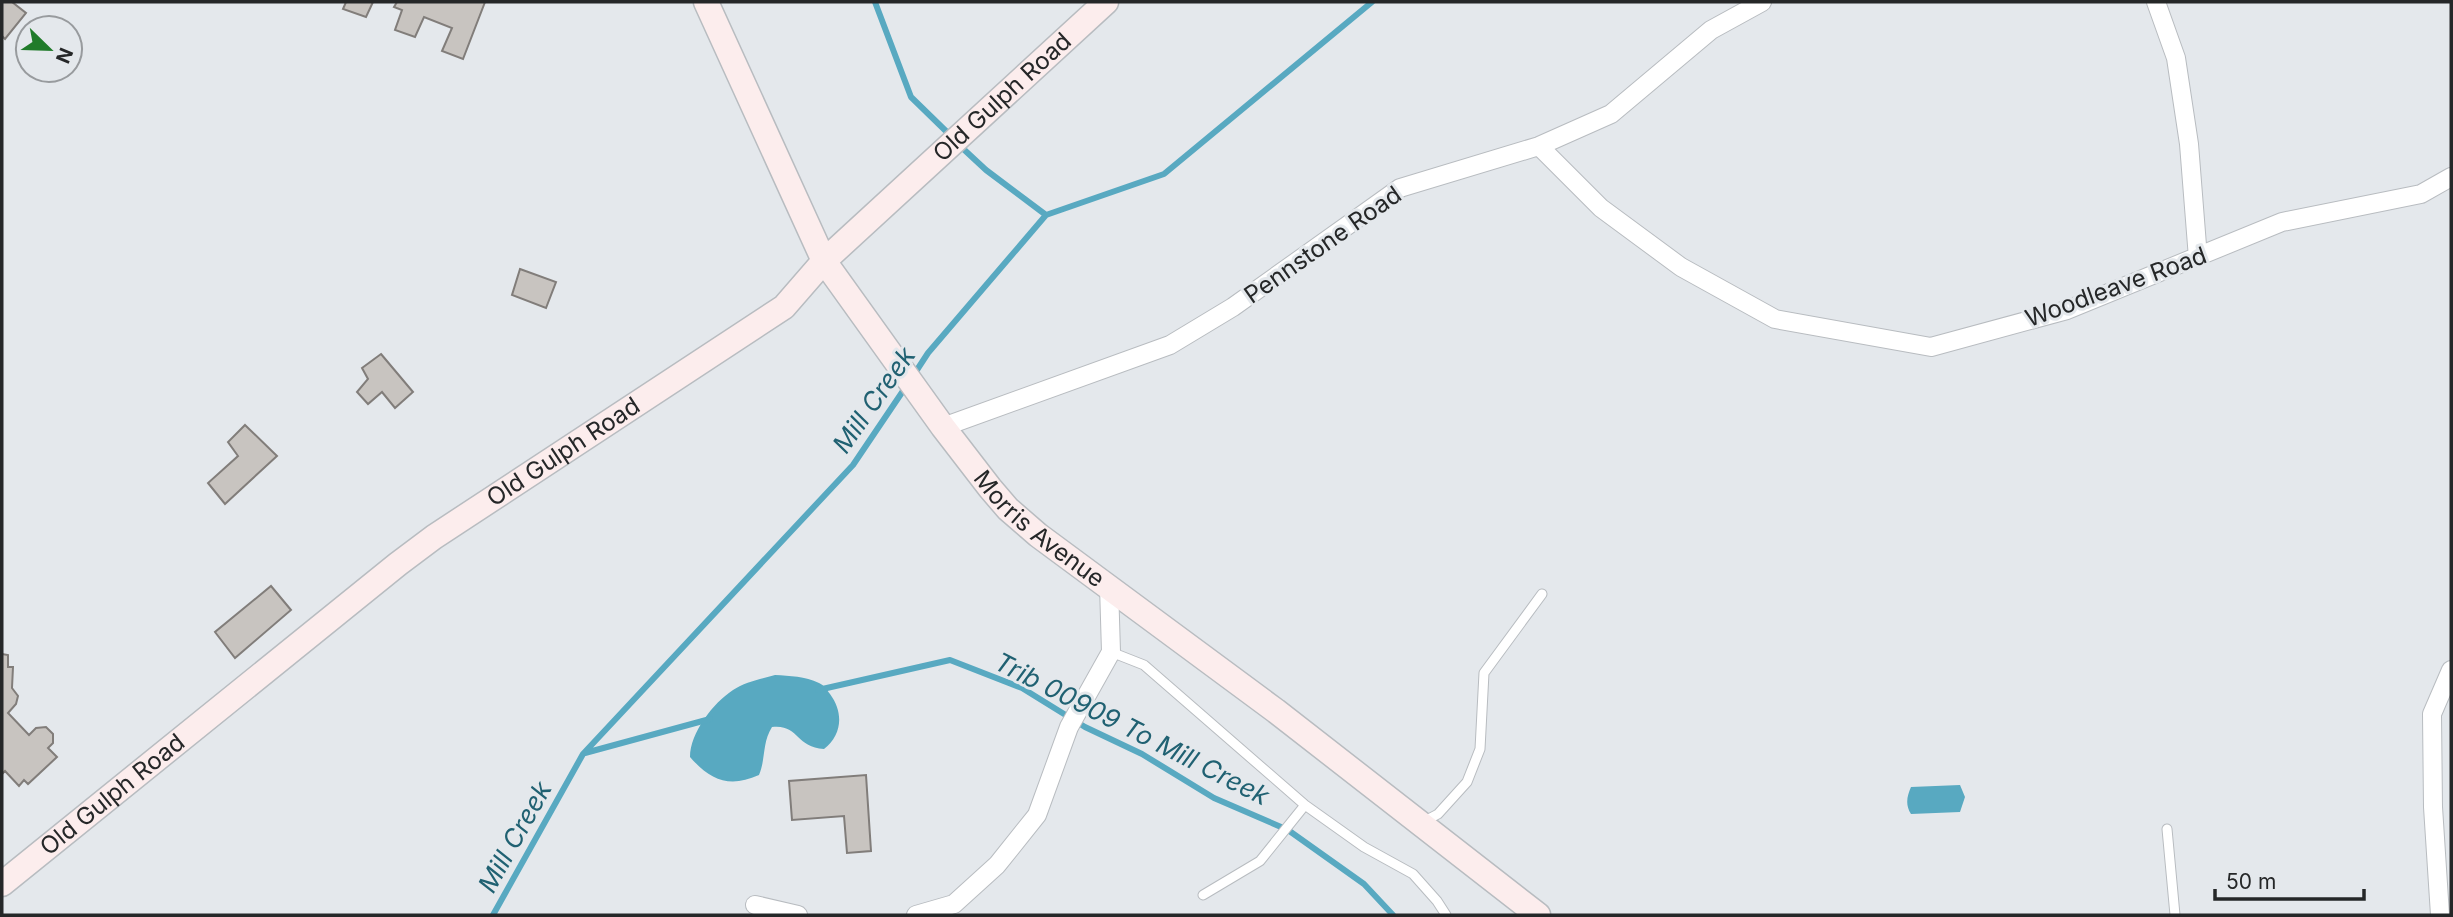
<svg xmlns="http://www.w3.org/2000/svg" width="2453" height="917" viewBox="0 0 2453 917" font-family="Inter,sans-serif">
  <rect width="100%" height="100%" fill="#e4e8ec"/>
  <path fill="#58a9c1" d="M775,675c15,1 30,1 44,8 5,2 8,7 11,11 14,19 12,41 -6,55 -29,-2 -25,-25 -52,-22 -10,16 -6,31 -13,48 -29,13 -48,6 -69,-18 0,-24 23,-54 43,-67 12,-8 28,-11 42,-15z
    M1960,785l5,12 -5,15 -49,2c-6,-9 -4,-18 0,-27z"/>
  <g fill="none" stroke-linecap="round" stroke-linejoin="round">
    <path stroke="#58a9c1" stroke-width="6" d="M875,2l36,95 40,39
      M958,144l28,26 60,45
      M913,376l15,-23 118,-138 118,-41 208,-172
      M818,690l132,-30 72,28 63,39 57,27 72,44 74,32 76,54 29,31
      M585,753l125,-34
      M493,915l90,-161 270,-289 54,-80"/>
  </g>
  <path fill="#c8c4c0" stroke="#817d7a" stroke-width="2" d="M2,2h10l14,11 -21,26 -3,-3z
    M346,2h27l-7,15 -23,-8z
    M397,2h88l-22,57 -21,-8 10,-23 -28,-11 -9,20 -20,-7 7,-20 -8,-3z
    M520,269l36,13 -10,26 -34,-13z
    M381,354l32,38 -18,16 -13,-16 -14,12 -11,-12 11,-13 -6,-11z
    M245,425l32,31 -52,48 -17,-21 30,-27 -10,-14z
    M271,586l20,24 -56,48 -20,-26z
    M2,654l6,1v12h5l-1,21 6,8 -2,8 -8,9 21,22 7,-7 10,-1 7,7v9l-5,5 9,9 -29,27 -4,-4 -5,6 -14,-15 -3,3z
    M866,775l5,76 -24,2 -3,-37 -52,4 -3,-39z"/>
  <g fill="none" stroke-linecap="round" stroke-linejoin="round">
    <g stroke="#b8bcc0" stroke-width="11">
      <path id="lane" d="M1111,652l33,13 161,140 59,42 49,27 24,27 9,14
        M1421,823l17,-9 29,-32 13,-33 4,-76 58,-79
        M2167,829l8,86
        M1203,895l57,-34 45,-56"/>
    </g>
    <g stroke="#b8bcc0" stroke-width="20">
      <path id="street" d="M2156,2l20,56 13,86 9,114
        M1539,146l62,62 80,59 94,52 156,28 136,-37 215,-88 139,-28 30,-17
        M943,427l227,-82 63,-38 167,-119 139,-42 72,-32 100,-84 51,-28
        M755,905l43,10
        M916,915l38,-11 43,-39 40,-50 32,-88 42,-75 -2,-66
        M2440,915l-7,-108 -1,-93 19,-44"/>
    </g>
    <g stroke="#b8bcc0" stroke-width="27">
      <g id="secondary">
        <path id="s1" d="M706,2l118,259 119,166 47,61 18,21 30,26 238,176 262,204"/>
        <path id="s2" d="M2,884l396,-320 36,-27 350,-230 40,-46 282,-259"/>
      </g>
    </g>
    <use href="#lane" stroke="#fff" stroke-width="9"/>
    <use href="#street" stroke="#fff" stroke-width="18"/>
    <use href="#secondary" stroke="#fceded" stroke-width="24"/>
  </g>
  <g text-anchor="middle" stroke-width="6" stroke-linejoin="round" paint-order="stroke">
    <g font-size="24" fill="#252728" stroke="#e4e8ec">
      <text dy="8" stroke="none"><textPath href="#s2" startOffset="1276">Old Gulph Road</textPath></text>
      <text transform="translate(1323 245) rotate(-35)" y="8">Pennstone Road</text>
      <text transform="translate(2116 287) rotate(-20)" y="8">Woodleave Road</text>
      <text dy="8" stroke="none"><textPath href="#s2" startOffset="709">Old Gulph Road</textPath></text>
      <text dy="8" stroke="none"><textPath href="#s1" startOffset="630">Morris Avenue</textPath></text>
      <text dy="8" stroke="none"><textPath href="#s2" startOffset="142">Old Gulph Road</textPath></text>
    </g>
    <g font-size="26" font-style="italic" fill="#206172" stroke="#e4e8ec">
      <text transform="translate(874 400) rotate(-55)" y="9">Mill Creek</text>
      <text transform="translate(1132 729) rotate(27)" y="9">Trib 00909 To Mill Creek</text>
      <text transform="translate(515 837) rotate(-61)" y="9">Mill Creek</text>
    </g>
  </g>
  <rect width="2453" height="917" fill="none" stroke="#252728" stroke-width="7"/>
  <g transform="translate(49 49) rotate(113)"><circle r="33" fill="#e4e8ec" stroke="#989b9e" stroke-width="2"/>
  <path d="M0-5L12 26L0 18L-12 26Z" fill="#207b2a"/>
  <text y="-10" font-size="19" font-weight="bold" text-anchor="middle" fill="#252728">N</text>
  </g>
  <path d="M2215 889v10h149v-10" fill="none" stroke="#252728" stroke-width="3.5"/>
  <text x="2226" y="889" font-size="21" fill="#252728" stroke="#e4e8ec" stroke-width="5" paint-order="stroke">50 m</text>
</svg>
